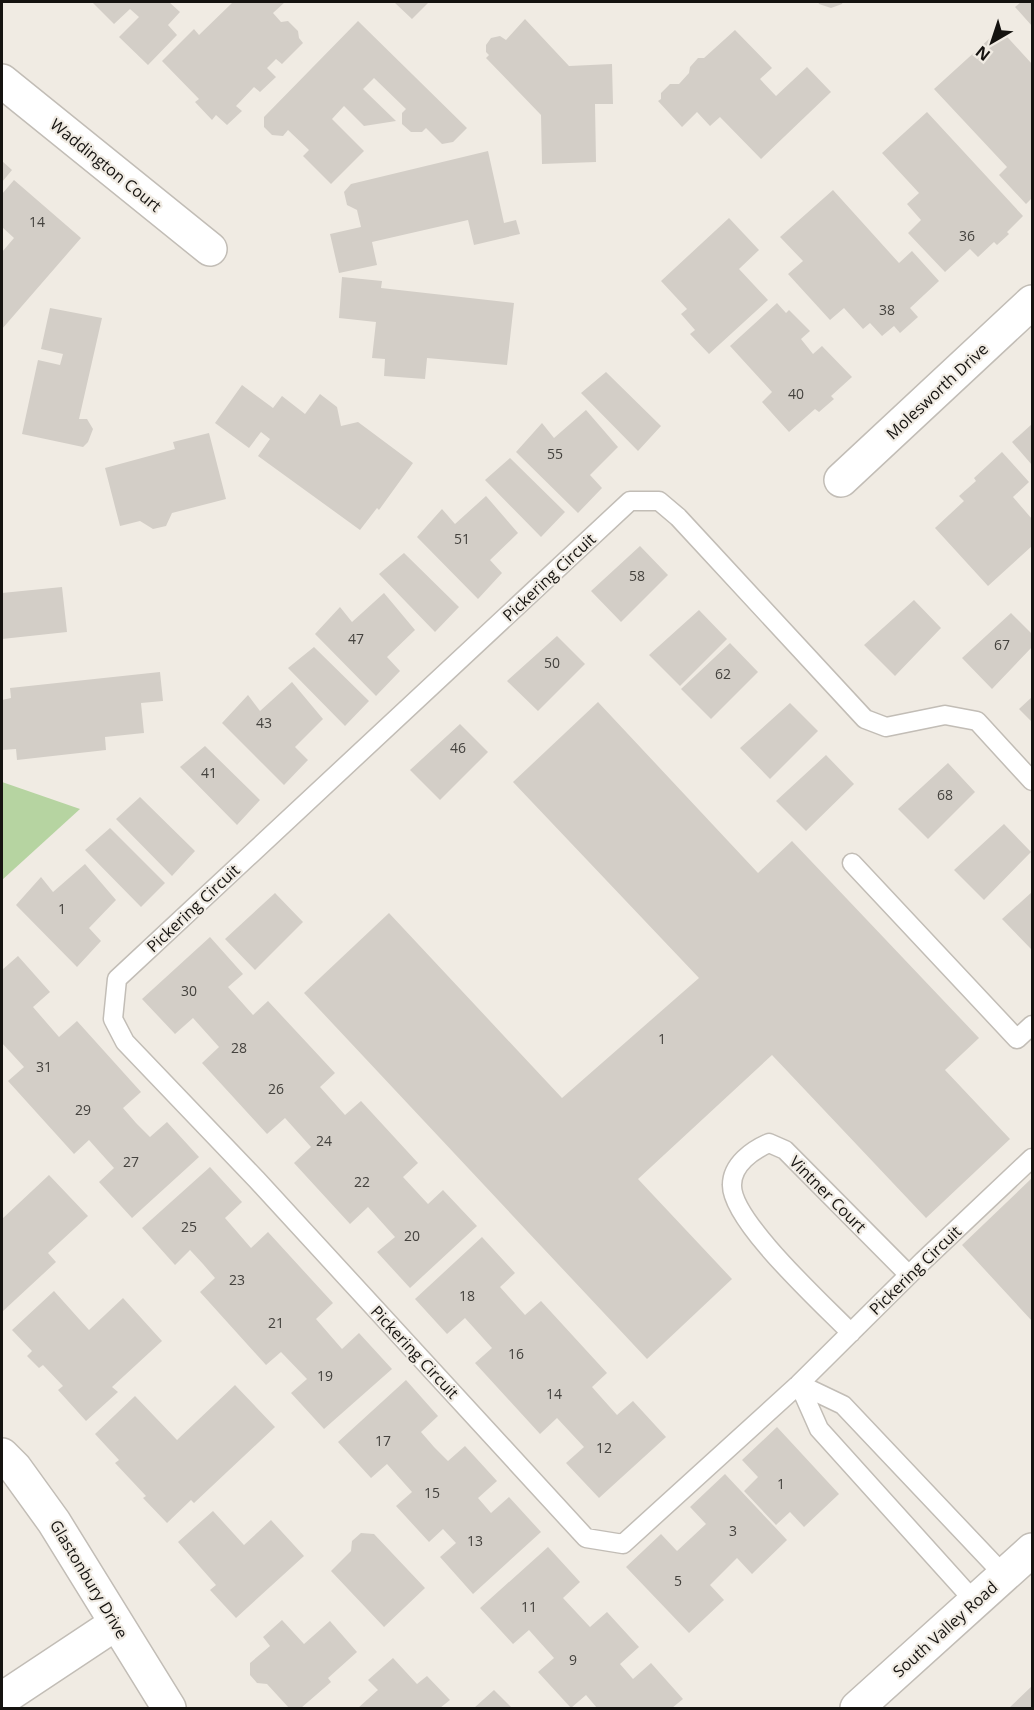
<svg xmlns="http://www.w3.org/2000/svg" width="1034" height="1710" viewBox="0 0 1034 1710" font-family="'Open Sans',sans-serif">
  <rect width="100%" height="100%" fill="#f0ebe3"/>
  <path fill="#b6d4a1" d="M2,782l78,27 -78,71z"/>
  <path fill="#d3cec7" d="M92,2h77l11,10 -12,13 9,10 -29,30 -29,-28 20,-20 -9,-8 -16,15z
    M233,2h52l-12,11 8,9 7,-1 10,10 1,7 4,5 -21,21 -6,-5 -9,9 9,9 -16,15 -6,-5 -18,19 6,5 -15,14 -11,-10 -4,5 -17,-18 4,-3 -37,-38 32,-32 5,6z
    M394,2h35l-17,17z
    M818,2h25l-1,2 -11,4 -12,-4z
    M1021,2h11v24l-17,-19z
    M525,19l44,47 43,-2 1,40h-18l1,58 -54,2 -1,-49 -55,-57 3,-3 -3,-3v-7l5,-7 9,-2 6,4z
    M358,21l109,107 -14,14 -11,2 -16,-16 -4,4h-11l-9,-8v-11l4,-4 -32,-31 -11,11 33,32 -32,5 -20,-20 -12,13 32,32 -33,33 -28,-28 6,-6 -21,-20 -5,6 -11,-1 -8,-8v-10z
    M1000,29l32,35v134l-6,6 -27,-29 8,-8 -73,-78z
    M735,30l37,38 -12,11 16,17 31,-29 24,25 -70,67 -41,-42 -10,9 -13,-14 -15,15 -24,-26 3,-2v-6l9,-9h9l10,-11 1,-6 8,-9h6z
    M927,112l96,104 -16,16 2,2 -12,11 -3,-3 -16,15 -8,-8 -25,23 -37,-39 13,-13 -14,-16 12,-11 -37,-40z
    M488,151l16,72 12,-3 4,14 -46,11 -6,-25 -96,22 5,23 -38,8 -9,-39 31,-7 -4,-17 -10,-5 -3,-13 7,-8z
    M2,161l10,9 -10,12z
    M14,180l67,58 -79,91v-77l12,-14 -12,-11v-33z
    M833,190l66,73 13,-12 27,30 -29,27 8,9 -18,16 -6,-7 -12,10 -12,-13 -7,6 -19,-21 -14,12 -42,-46 15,-13 -23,-24z
    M729,218l30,32 -20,19 29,31 -59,54 -19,-20 5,-4 -14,-16 6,-5 -26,-28z
    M342,277l40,4 -1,7 133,15 -7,62 -80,-7 -2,21 -41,-3 1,-17 -13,-1 4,-36 -37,-4z
    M777,303l9,10 3,-3 21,21 -9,8 12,15 9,-8 30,31 -21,19 3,3 -15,13 -4,-3 -26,23 -27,-30 10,-10 -42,-46z
    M50,308l52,10 -23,101h8l6,10 -5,13 -5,5 -61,-13 16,-74 22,5 3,-11 -22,-5z
    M606,372l55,54 -23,25 -57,-58z
    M242,385l31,23 9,-12 23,18 15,-20 17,13 4,19 17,-4 55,41 -34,47 -2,-2 -17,22 -102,-74 12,-17 -9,-7 -12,16 -34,-25z
    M586,410l32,37 -28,28 12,13 -24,25 -62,-61 26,-29 12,15z
    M1032,424v41l-20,-23z
    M209,433l17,66 -54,14 -6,13 -13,3 -13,-8 -20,5 -15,-58 70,-19 -2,-7z
    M1002,452l27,30 -16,15 19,22v27l-44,40 -53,-58 29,-27 -5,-5 17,-15 -2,-3z
    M510,458l55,54 -24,25 -56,-57z
    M486,496l32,37 -28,27 12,13 -24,26 -61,-62 25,-28 13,15z
    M640,546l28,29 -47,47 -30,-31z
    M404,553l55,54 -24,25 -56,-58z
    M62,587l5,45 -65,7v-46z
    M384,593l31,37 -28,27 13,14 -24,25 -61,-62 25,-27 12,15z
    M914,600l27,28 -46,48 -31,-31z
    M699,610l28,29 -47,47 -31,-31z
    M1011,613l21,21v13l-40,42 -30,-31z
    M557,636l28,28 -47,47 -31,-30z
    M730,643l28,29 -47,47 -30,-30z
    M314,647l55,54 -24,25 -57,-58z
    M160,672l3,29 -22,2 3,30 -39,4 1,13 -89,10 -1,-11 -14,1v-50l9,-2 -1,-10z
    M292,682l31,37 -28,28 13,13 -24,25 -62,-62 26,-28 12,16z
    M1032,697v25l-13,-13z
    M598,702l160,171 34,-32 187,197 -34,32 65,69 -84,79 -154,-163 -134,124 94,100 -85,80 -343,-366 85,-80 173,185 137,-120 -186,-196z
    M790,703l28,28 -48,48 -30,-31z
    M460,724l28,28 -48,48 -30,-30z
    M205,746l55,54 -23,25 -57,-58z
    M826,755l28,29 -48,47 -30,-30z
    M948,763l27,29 -47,47 -30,-30z
    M140,797l55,54 -23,25 -56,-57z
    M1004,824l27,28 -47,48 -30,-30z
    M110,828l55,55 -24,24 -56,-57z
    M85,864l31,36 -27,28 12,13 -24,26 -61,-62 25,-28 12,15z
    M1032,892v58l-30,-31z
    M275,893l28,29 -48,48 -30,-31z
    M210,937l33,37 -15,13 25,28 15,-14 67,72 -15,14 25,28 16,-14 57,62 -15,14 25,27 15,-14 34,36 -67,62 -33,-36 18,-15 -27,-30 -18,17 -56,-61 17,-16 -26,-29 -18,16 -65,-71 17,-16 -26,-29 -18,16 -33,-35z
    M18,956l32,36 -17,15 26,30 18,-16 64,71 -18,16 13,15 14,14 17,-15 32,35 -67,61 -33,-36 15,-14 -25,-28 -15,14 -66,-73 16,-14 -22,-24v-73z
    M210,1167l32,35 -17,16 26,30 17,-16 65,71 -17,16 26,30 17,-16 33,36 -68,60 -33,-36 16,-14 -26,-27 -15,13 -66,-73 15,-14 -12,-14 -13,-14 -15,15 -33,-37z
    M49,1175l39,41 -40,37 8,9 -54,50v-93z
    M1032,1178v143l-70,-76z
    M482,1237l33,36 -15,14 25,28 16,-14 66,72 -15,14 25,28 16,-14 33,36 -67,61 -33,-35 18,-16 -27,-29 -17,16 -65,-71 17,-15 -27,-30 -18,16 -32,-35z
    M54,1291l35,39 34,-32 39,43 -50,46 6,5 -32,29 -28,-31 5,-4 -20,-21 -4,3 -12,-12 5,-5 -20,-21z
    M406,1380l32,36 -17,16 13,15 14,14 17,-15 32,35 -19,17 13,15 18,-16 32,35 -68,62 -33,-37 16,-14 -13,-14 -14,13 -33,-36 16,-14 -25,-28 -16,14 -33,-36z
    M235,1385l40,42 -81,76 -3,-3 -24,23 -24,-25 3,-2 -31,-33 4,-3 -24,-26 40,-38 42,44z
    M777,1427l62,67 -35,33 -14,-15 -14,13 -32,-34 14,-14 -16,-17z
    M725,1474l62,66 -35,34 -15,-16 -27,27 14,15 -35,33 -63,-66 35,-33 16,17 14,-13 15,-14 -16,-17z
    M213,1511l31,34 27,-25 33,36 -68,62 -26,-28 6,-5 -38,-43z
    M361,1533l13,1 51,54 -41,39 -53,-56 20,-20 1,-10z
    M548,1547l32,35 -17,16 27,29 17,-15 32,35 -19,17 13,15 18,-16 32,36 -11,9h-75l-11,-13 -15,13 -33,-36 16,-14 -25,-28 -16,14 -33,-36z
    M282,1620l22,24 26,-23 27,31 -29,26 3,4 -30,26h-12l-22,-24 -10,-1 -7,-8v-12l20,-17 -7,-9z
    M393,1658l24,26 10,-8 23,24 -10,8h-82l20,-18 -10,-10z
    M1032,1686v22h-23z
    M494,1690l18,18h-38z"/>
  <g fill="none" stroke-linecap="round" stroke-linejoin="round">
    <g stroke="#c2bdb6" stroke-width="21">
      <path id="lane" d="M1032,781l-55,-60 -32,-6 -59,12 -21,-8 -187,-202 -19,-16h-29l-513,478 -4,40 12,23 132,138 329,358 37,6 176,-160 124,-123 109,-103
        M852,863l165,176 15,-14
        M851,1333c-27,-28 -120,-112 -119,-148 0,-21 21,-35 37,-42l16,7 124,125
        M799,1384l20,45 157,174
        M799,1384l44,21 161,170"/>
    </g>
    <g stroke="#c2bdb6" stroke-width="36">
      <path id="street" d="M2,81l208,168
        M841,480l191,-178
        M2,1699l113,-75"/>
    </g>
    <g stroke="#c2bdb6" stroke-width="36">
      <path id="secondary" d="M2,1455l13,13 39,54 115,186
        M857,1708l175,-158"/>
    </g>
    <use href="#lane" stroke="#fff" stroke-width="18"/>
    <use href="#street" stroke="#fff" stroke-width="33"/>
    <use href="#secondary" stroke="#fff" stroke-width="33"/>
  </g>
  <g text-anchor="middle" stroke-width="4.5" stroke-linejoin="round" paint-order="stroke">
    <g font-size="14" fill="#44423e">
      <text x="37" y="227">14</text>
      <text x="967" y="241">36</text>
      <text x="887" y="315">38</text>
      <text x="796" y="399">40</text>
      <text x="555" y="459">55</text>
      <text x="462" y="544">51</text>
      <text x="637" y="581">58</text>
      <text x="356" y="644">47</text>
      <text x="1002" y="650">67</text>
      <text x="552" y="668">50</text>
      <text x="723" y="679">62</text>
      <text x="264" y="728">43</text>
      <text x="458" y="753">46</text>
      <text x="209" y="778">41</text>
      <text x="945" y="800">68</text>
      <text x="62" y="914">1</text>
      <text x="189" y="996">30</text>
      <text x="662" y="1044">1</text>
      <text x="239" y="1053">28</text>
      <text x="44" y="1072">31</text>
      <text x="276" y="1094">26</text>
      <text x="83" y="1115">29</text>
      <text x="324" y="1146">24</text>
      <text x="131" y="1167">27</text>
      <text x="362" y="1187">22</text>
      <text x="189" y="1232">25</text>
      <text x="412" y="1241">20</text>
      <text x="237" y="1285">23</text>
      <text x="467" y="1301">18</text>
      <text x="276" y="1328">21</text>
      <text x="516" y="1359">16</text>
      <text x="325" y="1381">19</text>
      <text x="554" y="1399">14</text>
      <text x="383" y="1446">17</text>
      <text x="604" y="1453">12</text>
      <text x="781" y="1489">1</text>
      <text x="432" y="1498">15</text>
      <text x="733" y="1536">3</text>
      <text x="475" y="1546">13</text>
      <text x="678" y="1586">5</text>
      <text x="529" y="1612">11</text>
      <text x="573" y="1665">9</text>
    </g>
    <g font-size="16" fill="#151310" stroke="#f0ebe3">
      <text transform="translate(106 165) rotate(39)" y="6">Waddington Court</text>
      <text transform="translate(937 391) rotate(-43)" y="6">Molesworth Drive</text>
      <text transform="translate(549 577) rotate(-43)" y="6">Pickering Circuit</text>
      <text transform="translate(193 908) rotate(-43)" y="6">Pickering Circuit</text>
      <text transform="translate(828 1194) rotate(45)" y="6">Vintner Court</text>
      <text transform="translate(915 1270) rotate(-44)" y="6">Pickering Circuit</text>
      <text transform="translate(415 1352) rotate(47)" y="6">Pickering Circuit</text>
      <text transform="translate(89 1579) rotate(59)" y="6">Glastonbury Drive</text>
      <text transform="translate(945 1629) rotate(-42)" y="6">South Valley Road</text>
    </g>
  </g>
  <rect width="1034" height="1710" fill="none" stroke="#151310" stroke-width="6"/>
  <g transform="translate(992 42) rotate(219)" stroke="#f0ebe3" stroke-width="4.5" paint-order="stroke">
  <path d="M0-4.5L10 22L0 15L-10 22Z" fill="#151310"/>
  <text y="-9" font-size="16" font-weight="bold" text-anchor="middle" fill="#151310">N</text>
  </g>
</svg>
